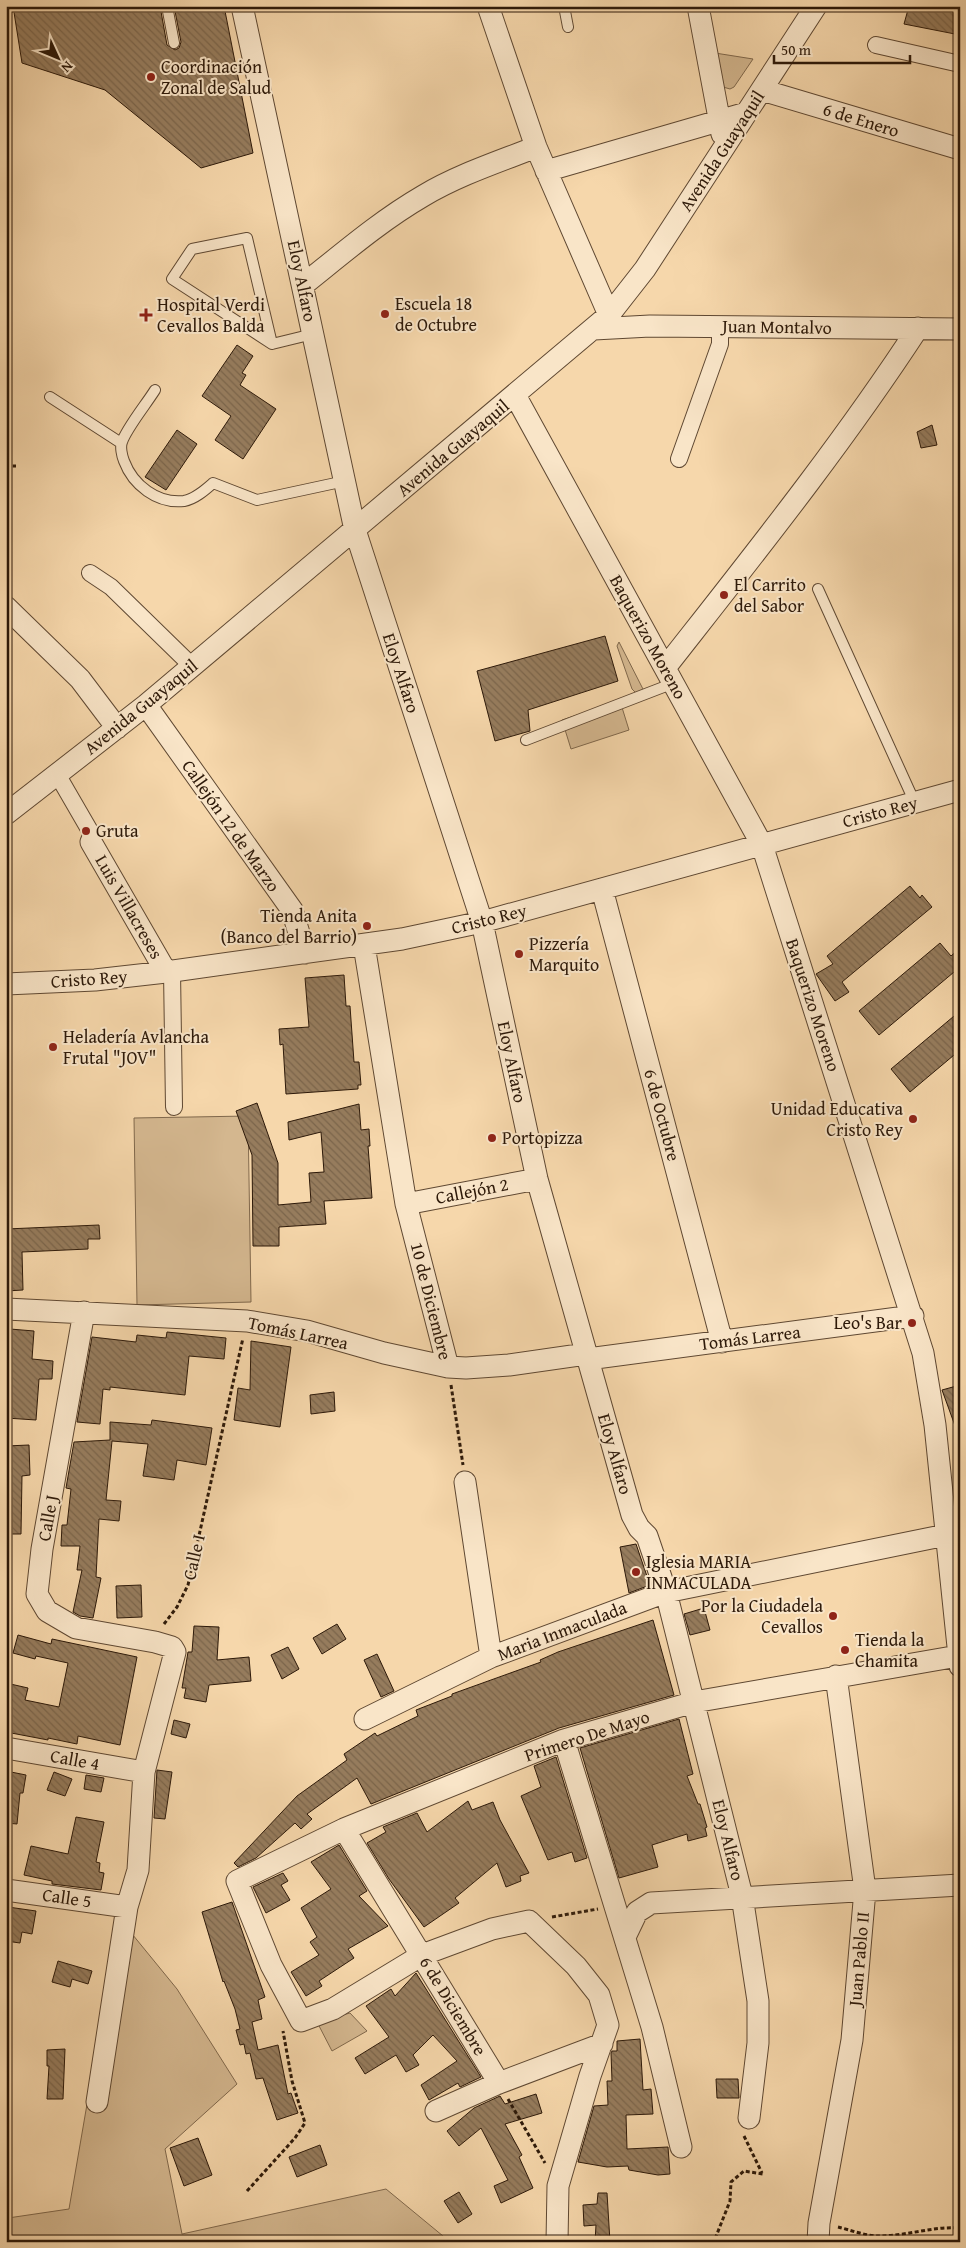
<svg xmlns="http://www.w3.org/2000/svg" width="966" height="2248" viewBox="0 0 966 2248" font-family="'Gentium Book Plus',serif">
  <defs>
    <pattern id="building-back-hatch" width="6" height="6" patternUnits="userSpaceOnUse" patternTransform="scale(1.25)"><rect width="6" height="6" fill="#967c5d"/><path d="M-1 5l2 2M0 0l6 6M5-1l2 2" fill="none" stroke="#7b654b"/></pattern>
  </defs>
  <rect width="100%" height="100%" fill="#f6d7ab"/>
  <filter id="stains"><feTurbulence type="fractalNoise" baseFrequency=".004" numOctaves="4"/><feColorMatrix values="0 0 0 0 .2 0 0 0 0 .09 0 0 0 0 .02 0 0 0 .5 -.17"/></filter>
  <radialGradient id="worn" r=".72"><stop offset=".6" stop-color="#630" stop-opacity="0"/><stop offset="1" stop-color="#630" stop-opacity=".3"/></radialGradient>
  <path fill="#d4b78f" stroke="#80684c" d="M715,53l38,6 -19,28 -4,2 -7,-2z
    M619,642l26,51 -7,2 -6,-6 -15,-43z
    M620,701l9,29 -58,19 -9,-29z
    M248,1116l3,186 -114,3 -3,-187z
    M119,1918l58,71 60,95 -72,65 17,85 204,-45 57,47 3,6h-440v-20l2,-4 61,-9z
    M350,2013l17,18 -35,20 -15,-29z"/>
  <path fill="url(#building-back-hatch)" stroke="#2d1909" d="M13,6h147l7,39 8,5 4,-2 2,-6 -7,-36h50l29,147 -52,15 -96,-78 -83,-27z
    M909,6h51v29l-56,-11z
    M237,345l16,11 -11,17 4,2 -6,10 36,24 -33,50 -28,-19 16,-24 -29,-20z
    M932,425l5,20 -16,3 -4,-16z
    M177,430l20,14 -31,46 -21,-13z
    M605,636l13,45 -90,29 2,21 -35,10 -18,-70z
    M910,886l10,12 2,-3 10,12 -90,75 7,10 -14,9 -19,-27 17,-10 -6,-8z
    M940,943l11,13 9,-8v19l-81,68 -20,-24z
    M344,975l2,31h4l4,56h5l2,23h-3v4l-72,5 -3,-50 -3,1 -1,-16 30,-2 -4,-49z
    M960,1011v39l-50,42 -19,-23z
    M257,1103l21,60v42l33,-3 -2,-29 15,-1 -3,-40 -32,8 -1,-18 71,-18 2,26 8,-1 1,17h-2l4,52 -48,3 2,23 -47,3v19h-26l-1,-91 -16,-44z
    M99,1225l1,14h-12v10l-66,3 1,38 -17,1v-62z
    M10,1329l24,2 -2,28 21,2 -1,18h-13l-3,41 -30,-2v-67h2z
    M167,1332l59,6 -2,21 -35,-3 -4,39 -75,-8v3l-7,-1 -3,35 -23,-2 15,-85 44,5 1,-7 29,3z
    M251,1341l40,6 -11,80 -46,-7 4,-32 12,2z
    M960,1385v48l-2,1 -16,-44z
    M334,1392l1,19 -24,3 -1,-19z
    M152,1420l60,8 -6,37 -29,-5 -3,20 -31,-4 5,-32 -36,-3 -6,59 15,1 -2,20 -20,-2 -3,58 5,1 -8,40 -13,-2 -7,-4 9,-42h-5l3,-24h-19l1,-21h5l4,-36 -5,-1 8,-46 36,-2v-18l41,3z
    M29,1445l1,30 -8,1 -1,58h-15l2,-58h-2v-30z
    M636,1544l14,41 -21,8 -9,-46z
    M141,1585l1,32 -25,1 -1,-32z
    M704,1608l6,22 -20,5 -6,-21z
    M653,1620l21,75 -115,33 -188,76 -14,-26 -50,36 5,5 -11,10 -6,-6 -39,35 -18,9 -4,-4 63,-67 50,-36 -3,-6 31,-21 2,3 41,-20 -2,-6 36,-14v-2l89,-32 -1,-2 18,-8z
    M337,1624l9,15 -24,15 -9,-16z
    M194,1626l25,1 -2,33 32,-3 2,24 -42,4 -3,17 -22,-4 2,-10h-4l6,-36h4z
    M18,1635l33,9 1,-5 85,18 -17,88 -42,-9 -1,8 -29,-6v2l-42,-8 6,-33 -6,-1v-15l22,5 -3,12 34,7 9,-44 -32,-7 -1,3 -22,-6z
    M288,1647l11,22 -17,10 -11,-24z
    M377,1654l17,37 -13,6 -17,-37z
    M679,1719l14,55 -6,2 11,28h2l7,23 -2,1 2,8 -19,5 -1,-7 -35,11 6,22 -39,11 -39,-130z
    M174,1720l16,4 -4,14 -15,-4z
    M556,1757l31,101 -12,4 -3,-10 -24,8 -27,-64 20,-9 -7,-21z
    M157,1770l15,2 -7,47 -11,-1z
    M6,1771l20,4 -3,18h-3l-3,31 -11,-1z
    M54,1772l18,7 -7,17 -18,-6z
    M86,1775l18,3 -3,14 -17,-3z
    M468,1801l4,9 21,-8 7,18 29,53 -9,3 1,5 -15,6 -9,-24 -42,35 4,5 -35,24 -35,-48 -22,-36 19,-11 -3,-5 34,-14 10,19z
    M76,1817l28,5 -8,40 4,1 -1,9 5,1 -3,17 -49,-6v-3l-28,-6 7,-29 37,8z
    M339,1845l28,46 -8,5 29,30 -40,23 6,9 -35,23 3,5 -16,10 -15,-24 28,-17 -9,-13 7,-5 -16,-29 30,-19 -20,-27z
    M283,1873l5,8 -7,4 9,15 -24,13 -13,-26z
    M232,1902l33,95 -7,3 4,19 -10,3 6,28 20,-5 10,49 3,-1 7,20 -21,7 -14,-42 -7,1 -6,-26 -4,1 -2,-10 -4,1 -4,-15 4,-1 -5,-20 -11,-28 -1,1 -21,-70z
    M8,1907l28,4 -4,23 -10,-2 -2,11 -14,-2z
    M58,1961l34,10 -4,13 -16,-5 -2,8 -18,-5z
    M416,1973l65,104 -21,10 -2,-4 -29,17 -8,-15 36,-24 -24,-26 -20,20 6,10 -13,7 -10,-17 -31,19 -10,-16 34,-21 -23,-31 25,-17 4,7z
    M640,2039l3,51 8,-1 2,25 -27,1 1,34 41,-2 2,27 -12,1 -29,-5 -1,-4 -21,1 -29,-5 16,-56 14,-1 -1,-24h5l-1,-28 1,-2h5v-10z
    M65,2049l-2,50h-16l2,-33h-2v-16z
    M716,2079h22l1,19h-22z
    M536,2094l6,19 -37,11 17,31 -3,2 14,31 -32,15 -7,-17 14,-6 -27,-52 -22,18 -12,-15 27,-23 26,-12 5,8z
    M198,2138l14,37 -28,11 -14,-38z
    M320,2145l7,20 -30,12 -8,-20z
    M459,2192l13,22 -14,9 -14,-22z
    M598,2193h9l3,49h-15l1,-17 -12,1 -1,-21 14,-1z"/>
  <g fill="none" stroke-linecap="round" stroke-linejoin="round">
    <g stroke="#5f4832" stroke-width="12">
      <path id="service" d="M167,6l7,37
        M564,6l4,21
        M272,344l-100,-65 20,-30 55,-11 25,106 41,-10
        M155,390c-8,13 -29,39 -33,52 -2,5 0,14 2,19 9,24 33,43 60,40 11,-2 21,-11 29,-18l44,17 88,-19
        M50,397l71,46
        M818,589l97,214
        M526,740l148,-57"/>
    </g>
    <g stroke="#5f4832" stroke-width="18">
      <path id="pedestrian" d="M876,45l84,19
        M679,459l41,-115v-18
        M90,573l21,14 81,79
        M57,774l33,57 1,11
        M172,971l2,136"/>
    </g>
    <g stroke="#5f4832" stroke-width="23">
      <path id="minor" d="M242,6l113,524 127,392 55,257 95,336 7,13 8,8 19,56 76,304 16,105v42l-9,75
        M488,6l48,141 73,168
        M698,6l24,128
        M762,90l198,59
        M546,171l200,-58
        M303,285c39,-31 77,-64 120,-89 35,-21 75,-34 113,-49
        M594,329l56,-3 310,3
        M515,395l247,450 161,508 12,72 25,241
        M6,607l74,72 37,49
        M665,668c87,-111 176,-222 253,-340
        M146,705l146,205 13,43
        M6,814l140,-109 463,-390 36,-46 171,-263
        M91,842l75,130
        M602,889l120,453
        M364,945l42,259 42,163
        M6,984l89,-4 71,-8 236,-33 80,-17 478,-132
        M406,1204l131,-25
        M6,1309l241,12 60,10 77,22 64,14 18,1 43,-3 77,-11
        M84,1312l-42,237 -5,45 10,17 29,17 79,14 17,5 3,5 -31,120 -6,98 -11,37 -30,195
        M588,1359l325,-43
        M465,1482l26,175
        M365,1719l126,-62 175,-65 280,-57
        M564,1740l88,287 29,120
        M6,1748l138,24
        M344,1829l155,254
        M6,1890l121,17
        M625,1937l12,-25 14,-9 309,-18
        M436,2111l63,-28 103,-39
        M557,2242l1,-56 32,-110 18,-51 -9,-30 -23,-29 -47,-45 -37,8 -70,26 -89,54 -32,12 -30,-56 -34,-84 107,-52 220,-89 130,-38 264,-46
        M818,2242l1,-19 33,-183 13,-150 -29,-214"/>
    </g>
    <path stroke="#2d1909" stroke-width="3" stroke-dasharray="4 2.5" stroke-linecap="butt" d="M6,466h10
      M451,1385l12,80
      M164,1624l13,-17 11,-22 55,-247
      M552,1917l46,-8
      M508,2099l37,64
      M744,2136l18,37
      M247,2191l48,-53 10,-15 -13,-42 -9,-50
      M838,2227c12,3 28,9 41,9 28,0 54,-10 81,-8
      M710,2242l5,-3 15,-38 1,-19 13,-11 19,3"/>
    <use href="#service" stroke="#f9e5c8" stroke-width="10"/>
    <use href="#pedestrian" stroke="#f9e5c8" stroke-width="16"/>
    <use href="#minor" stroke="#f9e5c8" stroke-width="21"/>
  </g>
  <g fill="#8f2418" stroke="#f9e5c8" stroke-width="2">
    <circle cx="151" cy="77" r="5"/>
    <circle cx="385" cy="314" r="5"/>
    <path d="M143.5 307.5h5v5h5v5h-5v5h-5v-5h-5v-5h5z"/>
    <circle cx="724" cy="595" r="5"/>
    <circle cx="86" cy="831" r="5"/>
    <circle cx="367" cy="926" r="5"/>
    <circle cx="519" cy="954" r="5"/>
    <circle cx="53" cy="1047" r="5"/>
    <circle cx="913" cy="1119" r="5"/>
    <circle cx="492" cy="1138" r="5"/>
    <circle cx="912" cy="1323" r="5"/>
    <circle cx="636" cy="1572" r="5"/>
    <circle cx="833" cy="1616" r="5"/>
    <circle cx="845" cy="1650" r="5"/>
  </g>
  <g text-anchor="middle" stroke-width="4" stroke-linejoin="round" paint-order="stroke">
    <g font-size="18" fill="#2d1909" stroke="#f9e5c8" text-anchor="start">
      <text x="161" y="73">Coordinación<tspan x="161" dy="21">Zonal de Salud</tspan></text>
      <text x="395" y="310">Escuela 18<tspan x="395" dy="21">de Octubre</tspan></text>
      <text x="157" y="311">Hospital Verdi<tspan x="157" dy="21">Cevallos Balda</tspan></text>
      <text x="734" y="591">El Carrito<tspan x="734" dy="21">del Sabor</tspan></text>
      <text x="96" y="837">Gruta</text>
      <text x="357" y="922" text-anchor="end">Tienda Anita<tspan x="357" dy="21">(Banco del Barrio)</tspan></text>
      <text x="529" y="950">Pizzería<tspan x="529" dy="21">Marquito</tspan></text>
      <text x="63" y="1043">Heladería Avlancha<tspan x="63" dy="21">Frutal "JOV"</tspan></text>
      <text x="903" y="1115" text-anchor="end">Unidad Educativa<tspan x="903" dy="21">Cristo Rey</tspan></text>
      <text x="502" y="1144">Portopizza</text>
      <text x="902" y="1329" text-anchor="end">Leo's Bar</text>
      <text x="646" y="1568">Iglesia MARIA<tspan x="646" dy="21">INMACULADA</tspan></text>
      <text x="823" y="1612" text-anchor="end">Por la Ciudadela<tspan x="823" dy="21">Cevallos</tspan></text>
      <text x="855" y="1646">Tienda la<tspan x="855" dy="21">Chamita</tspan></text>
    </g>
    <g font-size="18" fill="#2d1909" stroke="#f9e5c8">
      <text transform="translate(861 120) rotate(17)" y="6">6 de Enero</text>
      <text transform="translate(722 151) rotate(-57)" y="6">Avenida Guayaquil</text>
      <text transform="translate(302 281) rotate(78)" y="6">Eloy Alfaro</text>
      <text transform="translate(777 327) rotate(1)" y="6">Juan Montalvo</text>
      <text transform="translate(453 448) rotate(-40)" y="6">Avenida Guayaquil</text>
      <text transform="translate(648 637) rotate(61)" y="6">Baquerizo Moreno</text>
      <text transform="translate(401 673) rotate(72)" y="6">Eloy Alfaro</text>
      <text transform="translate(141 707) rotate(-39)" y="6">Avenida Guayaquil</text>
      <text transform="translate(880 812) rotate(-15)" y="6">Cristo Rey</text>
      <text transform="translate(231 826) rotate(55)" y="6">Callejón 12 de Marzo</text>
      <text transform="translate(129 907) rotate(60)" y="6">Luis Villacreses</text>
      <text transform="translate(489 919) rotate(-14)" y="6">Cristo Rey</text>
      <text transform="translate(89 979) rotate(-4)" y="6">Cristo Rey</text>
      <text transform="translate(813 1005) rotate(72)" y="6">Baquerizo Moreno</text>
      <text transform="translate(512 1062) rotate(78)" y="6">Eloy Alfaro</text>
      <text transform="translate(662 1115) rotate(75)" y="6">6 de Octubre</text>
      <text transform="translate(472 1191) rotate(-11)" y="6">Callejón 2</text>
      <text transform="translate(431 1301) rotate(76)" y="6">10 de Diciembre</text>
      <text transform="translate(298 1333) rotate(12)" y="6">Tomás Larrea</text>
      <text transform="translate(750 1338) rotate(-7)" y="6">Tomás Larrea</text>
      <text transform="translate(615 1454) rotate(74)" y="6">Eloy Alfaro</text>
      <text transform="translate(48 1518) rotate(-80)" y="6">Calle J</text>
      <text transform="translate(194 1557) rotate(-77)" y="6">Calle I</text>
      <text transform="translate(562 1631) rotate(-21)" y="6">Maria Inmaculada</text>
      <text transform="translate(587 1736) rotate(-18)" y="6">Primero De Mayo</text>
      <text transform="translate(75 1760) rotate(10)" y="6">Calle 4</text>
      <text transform="translate(728 1840) rotate(76)" y="6">Eloy Alfaro</text>
      <text transform="translate(67 1898) rotate(8)" y="6">Calle 5</text>
      <text transform="translate(859 1959) rotate(-85)" y="6">Juan Pablo II</text>
      <text transform="translate(453 2006) rotate(59)" y="6">6 de Diciembre</text>
    </g>
  </g>
  <rect width="966" height="2248" fill="none" stroke="#f6d7ab" stroke-width="25"/>
  <rect x="8" y="8" width="951" height="2233" fill="none" stroke="#2d1909" stroke-width="2.5"/>
  <rect x="12" y="12" width="941" height="2223" fill="none" stroke="#2d1909"/>
  <g transform="translate(58 58) rotate(134)" stroke="#f9e5c8" stroke-width="4" paint-order="stroke">
  <path d="M0-4L9 19L0 12L-9 19Z" fill="#2d1909"/>
  <text y="-8" font-size="14" font-weight="bold" text-anchor="middle" fill="#2d1909">N</text>
  </g>
  <path d="M774 55v8h136v-8" fill="none" stroke="#2d1909" stroke-width="2.5"/>
  <text x="781" y="55" font-size="15" fill="#2d1909" stroke="#f9e5c8" stroke-width="4" paint-order="stroke">50 m</text>
  <rect width="100%" height="100%" filter="url(#stains)"/>
  <rect width="100%" height="100%" fill="url(#worn)"/>
</svg>
